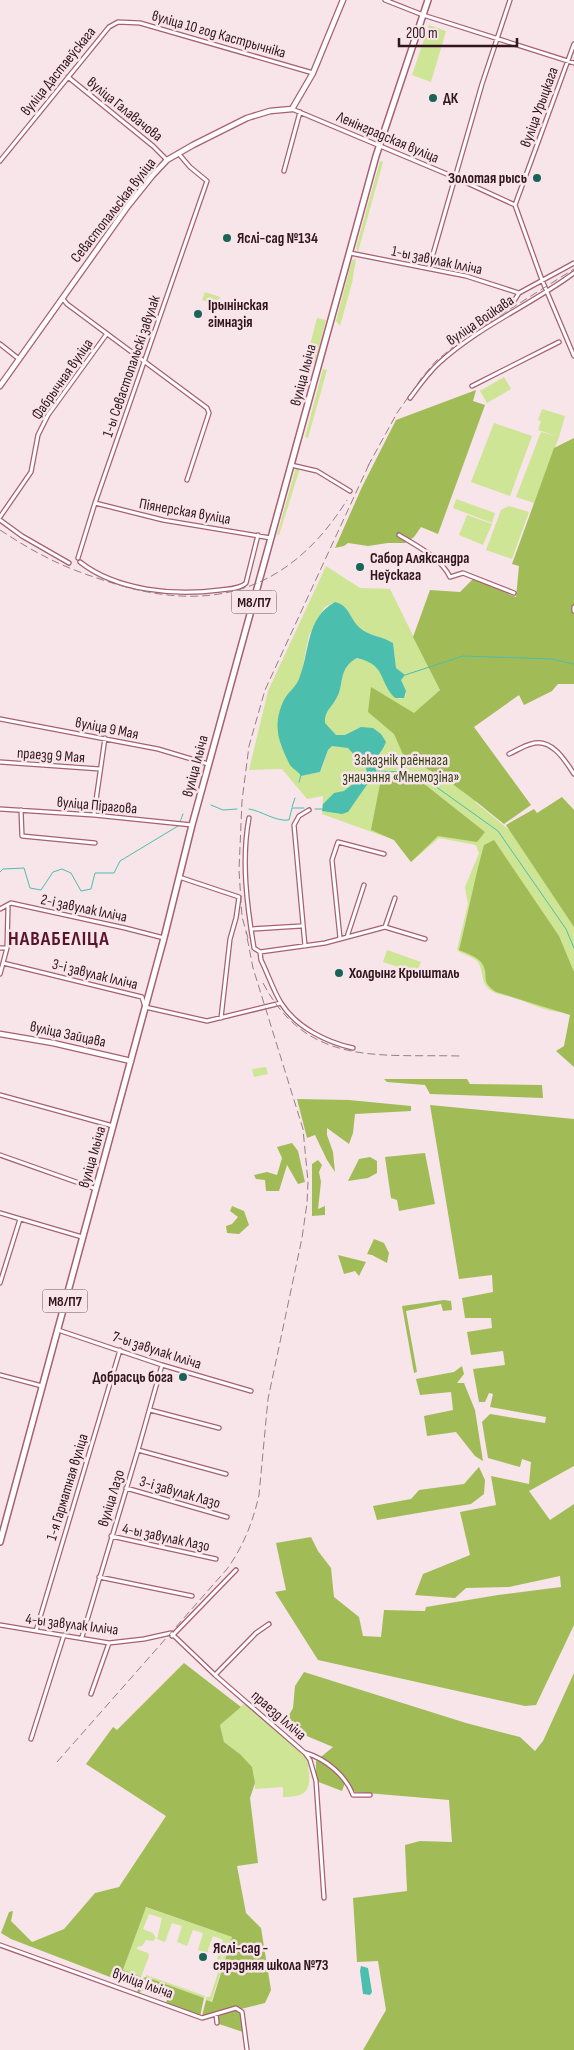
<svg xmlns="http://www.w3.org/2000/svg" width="574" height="2050" viewBox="0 0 574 2050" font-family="'Sofia Sans Condensed',sans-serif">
  <rect width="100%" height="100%" fill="#f7e5e9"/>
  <path fill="#cde594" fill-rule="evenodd" d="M429,25l17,6 -15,51 -19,-7z
    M380,161l3,1 -25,90 -2,-4z
    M356,259l-4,24 -12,43 -4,-5 16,-61z
    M205,292l15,5 -3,8 -15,-5z
    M317,318l9,2 -11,43 -9,-3z
    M323,369l4,1 -19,68 -3,-1z
    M504,377l7,12 -24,14 -7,-12z
    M542,409l23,7 -6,21 -25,66 -18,-6 25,-65 16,4 -19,-6 3,-9 -3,-1z
    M494,423l38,13 -22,60 -39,-14z
    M296,467l4,1 -21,67h-2z
    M456,499l39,14 -3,10 -39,-15z
    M509,506l20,6 -17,47 -26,-9 15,-40z
    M467,515l25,9 -9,21 -24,-10z
    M326,566l34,22 30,1 50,101 -15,14 81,68 -31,30 37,30 62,10v169c-22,5 -40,-7 -60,-13 -9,-3 -18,-3 -25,-9 -9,-8 -5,-20 -12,-28 -5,-5 -14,-6 -20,-11l11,-46 -3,-17 14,-34 -3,-8 -37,-7 -28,24 -17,-22 -72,-26 1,-18 -16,3 -25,-30 -33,1 19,-79zM335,602c15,5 14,16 25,26 9,8 22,8 33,15l3,25 5,4v8l5,15 -6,4 -14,-12 -4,-13 -5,-6 -7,-6 -13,-4c-20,11 -12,27 -21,41 -5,9 -12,13 -12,24l12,12c-2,6 -5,10 -8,16 -3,6 -4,14 -8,21l-19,4 -10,-11 -11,-21v-31l6,-17 12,-13 3,-8 8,-40 16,-28z
    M387,950l34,12 -5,11 -33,-11z
    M266,1067l2,7 -14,3 -2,-8z
    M245,1703l61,54c3,5 2,10 3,16 2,21 -7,24 -26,24v-10l-28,2v-6l-16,-30 -15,-11 -4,-17z
    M145,1907l87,30 -21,65 -5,-2v-3h4l18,-55 -7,18 -4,-1 6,-19 -10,-4 -6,17 -9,-3 5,-17 -10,-3 -6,16 -10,-4 5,-16 -10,-3 -7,19 -8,-3 5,-21 -13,-4 -6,15 10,4 3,5 -3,3 -7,-1 -4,6 -5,1v2l11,4 1,3 -8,21 -18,-6z
    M146,1975l59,21 -1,2 -58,-21z"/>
  <path fill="#a1bc56" d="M476,390l-3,11 12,4 -47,129 -17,-7 -7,10 -9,6h-17l-20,3 -20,-3 -4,3 -9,2 27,-61 34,-67z
    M574,438v246h-16l-6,7 -28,14 -5,-10 -45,32 57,78 -27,19c-30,-24 -62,-52 -99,-65l-11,-25 -26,-22 3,-25 43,26 26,-23 -27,-53 17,-47 30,2 13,-13 43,18 3,-31 -7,-2 42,-116z
    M381,779l42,4 62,49 -8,10 -39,-6 -27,26 -17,-22 -23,-10z
    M562,797l12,13v117l-68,-102 28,-16 3,4z
    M494,840l65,96 15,36v95l-18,-16 8,-5 6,-31 -74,-23c-16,-11 -7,-14 -13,-27 -4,-8 -17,-12 -24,-15 9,-35 15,-70 25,-105z
    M384,1079h83l3,5 72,1 1,13 -113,-4 -5,-9 -38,-3z
    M297,1099l52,1 62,6v5l-56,3 -2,19 -4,11 -22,-16v7l6,17 2,20 -8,-12 -12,-25 -8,3z
    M430,1105l144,14v347l-45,25 21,29 24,-16v121l-38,80 -11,1 -207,-46 -43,-68 11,-2 -10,-47 35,-6 7,14 13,17 3,29 25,20 4,19 18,1 3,-27 41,1 1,-4 72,-12 63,-8 -1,-11 -51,11 -43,1 -11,10 -40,-3 8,-21 47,-19 -10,-43 36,-7 -5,-29 38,8 2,-22 -9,-3 -2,8 -32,-9 -6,-36 8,-8 55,9 1,-6 -56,-10 3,-13 -4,-1 -4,9h-6l-6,-33 32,-4 -2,-14 -32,4 -4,-23 25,-4 -1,-10h-26l-3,-20 31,-6 -1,-17 -33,4z
    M292,1143l6,8 7,31 -7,2 -11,-19 -8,26h-13l-1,-11 -9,-1 -2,-4 13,-3 10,3 5,-17 -5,-11z
    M425,1153l10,51 -36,7 -2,-11 -6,-2 -6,-41z
    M370,1157l7,4v12l-9,5 -20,3 11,-22z
    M318,1160l4,5 -3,7 2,10 -3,27 7,-3v9l-13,1v-52z
    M232,1206l12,5 5,14 -10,9 -12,-1 -1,-7 6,-2 6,-7 -8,-6z
    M374,1239l10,4 5,10 -2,10 -15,-8 -5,-1z
    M338,1255l28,7 -7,14 -4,-5 -11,3z
    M444,1300l7,1 1,9 -9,1 -2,-7 -35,7 11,61 -3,1 -12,-67z
    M462,1366l2,8 -7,9h7l11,27 8,51 -8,-5 -19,-24 -29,4 -3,-20 29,-6 -2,-18 -31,3 -4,-16 38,-7z
    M479,1467l6,13 -1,14 -13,10 -94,16 -4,-14 38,-7 8,-9 45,-6z
    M184,1663l57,44 -21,18 4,17 16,12 12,13 3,16 -5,15 8,65 -21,3 9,47 15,15 10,62 -6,13 -24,6 -5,-2 -34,9 4,-16 6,2 20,-65 -86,-30 -23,63 18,7 -5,10 -125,-48 -10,-6 8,-21 4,-1 -2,10 21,21 32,-13 31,-36 24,-6 47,-71 -80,-52 27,-37 4,3z
    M304,1672l162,51 54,14 15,14 8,-10 31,-68v377h-211l23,-40 -8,-49 -21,1 -4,-64 54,-7 -2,-46 15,-4 32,1 -3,-42 -94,-8 -9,-12 -4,11 -26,-10v-20l17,-14 -50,-21 10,-18 2,-22z
    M146,1977l58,21 -4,19 -34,-12 1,-6 -26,-9 -2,5 -3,-1 7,-16z
    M236,2008l4,2 6,23 -27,-9 -2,-11z"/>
  <path fill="#4cbead" d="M335,602c15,4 14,16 25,26 9,8 22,8 33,15l3,25 9,7 -4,5 5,11 -2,7h-9c-18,-18 -7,-32 -38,-40 -20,11 -12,27 -21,41 -5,9 -12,13 -11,24l11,12h9l16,-8 12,1 8,6 5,8c-6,15 -16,17 -8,33l-5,1 -25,36 -6,2 -20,-3 1,-7 11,-11 10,-2 23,-18 -1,-5 -18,-20 -16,-2 -4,4 -8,22 -19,4c-3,-5 -8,-7 -11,-11 -5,-10 -11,-22 -12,-33 -2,-11 2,-27 9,-37 5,-6 11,-11 13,-19 10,-26 6,-58 35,-74z
    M361,1966l7,2 4,24 -2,3 -7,-1 -3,-23z"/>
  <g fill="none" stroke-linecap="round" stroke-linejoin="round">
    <path stroke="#4cbead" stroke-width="1" d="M405,675l58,-19 88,3 23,5
      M377,771l23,1 21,4 77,55 68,98 8,19
      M299,782l2,-7
      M211,805l12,5 14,-1
      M292,807l3,-9
      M249,809c13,2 27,13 40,11l3,-12h12
      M315,809h7
      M180,822l3,-8
      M0,872l3,-3 21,-1 6,20 11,2 12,-18 9,-3 9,4 10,18 10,-2 4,-16h19l6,-12 58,-35"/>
    <g stroke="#a85f74" stroke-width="5.5">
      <path id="street" d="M385,0l38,15 151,48
        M68,77l85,69 14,14
        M292,109l162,68 61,28 27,75 32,76
        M0,161l109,-134 9,-5 22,1 173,50
        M284,171l16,-59
        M515,205l59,-161
        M350,253l116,23 53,17
        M429,268l53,-184 28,-84
        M63,299l4,5 140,104 2,5 -22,67
        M462,335l52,-34 5,-8 55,-30
        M0,344l19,15
        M472,386l87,-44
        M410,398c9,-12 18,-25 29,-35 40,-37 92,-58 135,-90
        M291,465l26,6 33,20
        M95,503l68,17 108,18
        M0,517l31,-45 7,-37 10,-20 58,-80
        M0,520l22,16 47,27
        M399,535c18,11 42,23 51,42l13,-4 51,20
        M78,558l17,-55 112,-322 -17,-14 -12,-14
        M80,562c37,29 95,34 140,28 8,-1 20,-1 26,-7l12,-48
        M574,607v4
        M0,719l158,30 50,15
        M509,754c7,-3 14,-8 22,-10 20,-7 34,16 43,30
        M0,762l100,7
        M0,809l94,6 98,10
        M21,810l1,26 73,7
        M94,814l11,-76
        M249,818c-8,42 -2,88 5,130l6,4 1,8c7,14 12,30 20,43 15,24 45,39 72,45
        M179,877l60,20 -3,21 -6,21 -9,79
        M0,909l11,-6 114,25 39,10
        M385,927l10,-29
        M252,929l49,-3
        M347,937l17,-52
        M340,938l-8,-78 6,-18 46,12
        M305,946l-11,-121 5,-9 10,-6
        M0,948h7
        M260,952l65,-9 60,-16 40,12
        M3,963l139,34 3,10 62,14 74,-18
        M0,974l7,-26 1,-41
        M0,1095l113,31
        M0,1155l96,34
        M0,1213l82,24
        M0,1283l20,-64
        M58,1330l104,35 89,26
        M0,1375l42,11
        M150,1410l69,18
        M138,1450l88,24
        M126,1488l101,29
        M111,1536l105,23
        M99,1577l93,19
        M0,1625l109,18 35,-4 27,-6 44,42 90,78 5,7 6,21 8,117
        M36,1631l84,-281
        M172,1636l64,-66
        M82,1637l56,-187 24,-85
        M215,1675l41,-42 13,-9
        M91,1694l18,-51
        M31,1739l33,-104
        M306,1753c20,6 40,23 47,42h17
        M0,1945l202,73 34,-10 6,4 5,38
        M216,2014l1,9"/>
    </g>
    <g stroke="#a85f74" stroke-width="7">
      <path id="secondary" d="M0,386l128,-180 24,-30 15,-16 26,-15 54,-27 23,-7 22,-2 21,-36 30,-73
        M0,1034l53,9 78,18"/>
    </g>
    <g stroke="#a85f74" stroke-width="8">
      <path id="primary" d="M0,1542l164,-604 28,-113 184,-669 52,-156"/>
    </g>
    <use href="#street" stroke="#fff" stroke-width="3"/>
    <use href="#secondary" stroke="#fff" stroke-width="4.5"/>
    <use href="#primary" stroke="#fff" stroke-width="5"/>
    <path stroke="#957e84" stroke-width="1" stroke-dasharray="8 4" stroke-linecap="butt" d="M368,466l29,-53 26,-37 13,-15 28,-23 110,-69
      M0,530c14,9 28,18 42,25 20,11 42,19 64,26 102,34 182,13 241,-81
      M248,938l-6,-21 -3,-47 3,-69 7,-55 16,-56 106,-230
      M263,983c44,84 116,71 197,73
      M57,1762l170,-193c16,-22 26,-47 32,-74l9,-96 34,-161 5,-35 1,-21 -5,-53 -50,-161 -7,-36"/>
  </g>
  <g fill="#196359" stroke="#f7e5e9" stroke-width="2">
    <circle cx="433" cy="98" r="5"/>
    <circle cx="537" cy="178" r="5"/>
    <circle cx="227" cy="238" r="5"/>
    <circle cx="198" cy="314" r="5"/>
    <circle cx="360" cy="567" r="5"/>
    <circle cx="339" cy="973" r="5"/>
    <circle cx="183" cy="1377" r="5"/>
    <circle cx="203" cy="1957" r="5"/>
  </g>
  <g text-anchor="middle" stroke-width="5" stroke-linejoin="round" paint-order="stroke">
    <g fill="#f7e5e9" stroke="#6d535b" stroke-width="1">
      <rect x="231.5" y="590.5" width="45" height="23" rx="4"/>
      <rect x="42.5" y="1289.5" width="45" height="23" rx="4"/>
    </g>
    <g font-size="14" font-weight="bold" fill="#32151e">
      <text x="254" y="607">М8/П7</text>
      <text x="65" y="1306">М8/П7</text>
    </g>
    <g font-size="15" fill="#32151e" stroke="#f7e5e9">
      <text transform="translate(219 34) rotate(16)" y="5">вуліца 10 год Кастрычніка</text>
      <text transform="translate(58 71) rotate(-51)" y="5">вуліца Дастаеўскага</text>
      <text transform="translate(539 107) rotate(-70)" y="5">вуліца Урыцкага</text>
      <text transform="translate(125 109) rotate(39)" y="5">вуліца Галавачова</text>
      <text transform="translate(388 137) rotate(23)" y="5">Ленінградская вуліца</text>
      <text transform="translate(113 210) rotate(-52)" y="5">Севастопальская вуліца</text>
      <text transform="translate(437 260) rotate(12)" y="5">1-ы завулак Ілліча</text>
      <text transform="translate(480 320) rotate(-34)" y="5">вуліца Войкава</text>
      <text transform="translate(131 366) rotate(-71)" y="5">1-ы Севастопальскі завулак</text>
      <text transform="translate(303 375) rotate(-75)" y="5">вуліца Ільіча</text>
      <text transform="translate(62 379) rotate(-55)" y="5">Фабрычная вуліца</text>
      <text transform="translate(185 511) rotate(10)" y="5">Піянерская вуліца</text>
      <text transform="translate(107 728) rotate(11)" y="5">вуліца 9 Мая</text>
      <text transform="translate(51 755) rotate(4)" y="5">праезд 9 Мая</text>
      <text transform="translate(195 766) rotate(-75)" y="5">вуліца Ільіча</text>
      <text transform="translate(97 805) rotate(5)" y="5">вуліца Пірагова</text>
      <text transform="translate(84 908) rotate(12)" y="5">2-і завулак Ілліча</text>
      <text transform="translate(95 974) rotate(14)" y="5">3-і завулак Ілліча</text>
      <text transform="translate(68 1034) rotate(12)" y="5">вуліца Зайцава</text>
      <text transform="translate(92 1157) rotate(-74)" y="5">вуліца Ільіча</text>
      <text transform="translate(157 1350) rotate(18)" y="5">7-ы завулак Ілліча</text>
      <text transform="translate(67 1487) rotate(-73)" y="5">1-я Гарматная вуліца</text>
      <text transform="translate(180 1492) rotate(16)" y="5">3-і завулак Лазо</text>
      <text transform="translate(111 1498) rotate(-73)" y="5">вуліца Лазо</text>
      <text transform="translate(166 1537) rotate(12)" y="5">4-ы завулак Лазо</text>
      <text transform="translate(72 1624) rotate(7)" y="5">4-ы завулак Ілліча</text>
      <text transform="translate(279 1715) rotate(41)" y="5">праезд Ілліча</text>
      <text transform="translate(143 1983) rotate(20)" y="5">вуліца Ільіча</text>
    </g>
    <g font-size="15" font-weight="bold" fill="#32151e" stroke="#f7e5e9" text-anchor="start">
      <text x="443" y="103">ДК</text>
      <text x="527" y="183" text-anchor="end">Золотая рысь</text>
      <text x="237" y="243">Яслі-сад №134</text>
      <text x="208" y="310">Ірынінская<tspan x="208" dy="17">гімназія</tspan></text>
      <text x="370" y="563">Сабор Аляксандра<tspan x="370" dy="17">Неўскага</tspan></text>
      <text x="349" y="978">Холдынг Крышталь</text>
      <text x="173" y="1382" text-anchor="end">Добрасць бога</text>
      <text x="213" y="1953">Яслі-сад -<tspan x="213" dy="17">сярэдняя школа №73</tspan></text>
    </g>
    <g font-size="15" fill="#354016" stroke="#f7e5e9">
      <text x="401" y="765">Заказнік раённага<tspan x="401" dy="17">значэння «Мнемозіна»</tspan></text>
    </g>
    <g font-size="20" font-weight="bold" letter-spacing="1" fill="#56142d" stroke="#f7e5e9">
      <text x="59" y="945">НАВАБЕЛІЦА</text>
    </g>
  </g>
  <path d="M399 38v8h118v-8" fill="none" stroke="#32151e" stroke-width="2.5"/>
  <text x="406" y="38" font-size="15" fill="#32151e" stroke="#f7e5e9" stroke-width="4" paint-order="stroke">200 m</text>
</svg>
